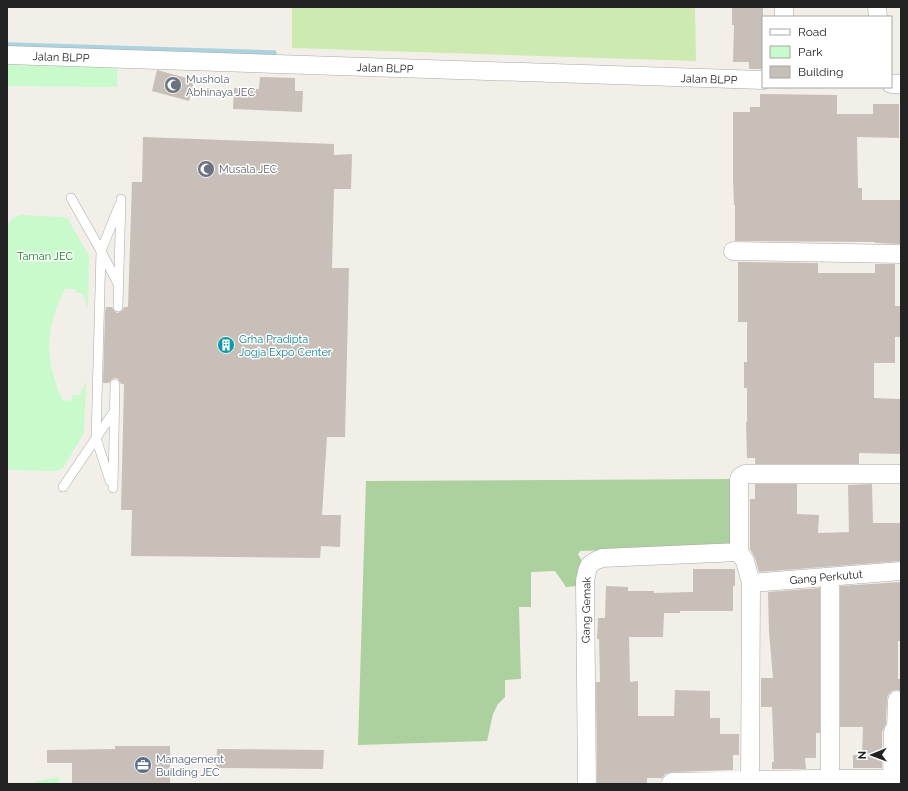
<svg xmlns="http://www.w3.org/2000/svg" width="908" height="791" viewBox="0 0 908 791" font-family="Raleway,sans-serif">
  <rect width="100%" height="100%" fill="#f2efe9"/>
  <path fill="#cdebb0" d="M292,7h403l1,54 -404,-13z"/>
  <path fill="#add19e" d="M735,479l-4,68 -151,4 -2,3 5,9 -4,23 -13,1 -11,-16 -24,1v35h-12l2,72 -16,1v17l-7,7 -5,10 -6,27 -129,4 8,-264z"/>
  <path fill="#c8facc" d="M7,63l110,4v20l-110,-1z
    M21,215l43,2 4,2 21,37 -1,52 -6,-15h-5l-1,-4h-11c-21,41 -20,69 -3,111l10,1v-6h8l6,-14 -2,52 -21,35 -8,3 -44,-1 -4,-2v-237c1,-9 5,-14 14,-16z
    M59,777v7h-29l8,-3z"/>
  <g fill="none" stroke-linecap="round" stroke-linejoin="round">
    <path stroke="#aad3df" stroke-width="5.5" d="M7,45l267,8"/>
  </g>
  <path fill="#c7bfb8" d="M732,7h31v62h-14v-7h-16l1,-37h-2z
    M157,70l37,10 -5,21 -37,-10z
    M260,77l35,1v13h8l-1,21 -69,-3 1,-21 25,1z
    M760,94l77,1v19h36v-10h26v34l-42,-1 1,51h4v12h39v44l-26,-1v-1l-140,-1v-36h-1l-1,-27v-66h17v-5h10z
    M143,137l191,7v11l18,-1 -1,35h-17l-2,79h17l-4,169h-18l-5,78h19l-1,32 -19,-1 -1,12 -189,-2 1,-46h-11l3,-126h-3l-3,-5 -2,-1 -4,1 -3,4h-6l2,-71 1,-5h6l3,5 3,1 5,-3 1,-3h4l4,-125h10z
    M738,262l80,1v10h57v-9h20v42h6v31h-6v26h-21v35l27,1v55l-42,-1v11h-104v-6h-8l-1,-36h1v-34h-3v-26h3v-40h-9z
    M755,484h42v30l22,1 -1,18 31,-1 -1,-47 24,-1 1,39h28v38l-142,11 -4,-14 -5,-9v-50h5z
    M693,569h42v17h-2v25h-53v2h-16l-1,24h-34l1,45 8,-1v35h36l1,-26 35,1v27h10v16h19v21h-6v15l-61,2 -7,2 -3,4h-15v6h-50l-1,-102h4l-1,-43h-2l1,-21h7l1,-32 22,1v4h26v2l39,-1z
    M901,582v59h-3v38h3v12l-4,-1 -5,1 -4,4 -1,4 -1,25 -4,8v36h-29v-13h9l1,-28h-23v-141z
    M820,588v145h-4v25h-11l1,11h-34v-7h2l-2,-55h-11v-29h12l-4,-46 -1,-40z
    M115,746h55v37l-98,1v-21h-25v-13l68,-1z
    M217,749l107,1 -1,19 -107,-1z"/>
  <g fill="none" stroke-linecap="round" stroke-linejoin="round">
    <g stroke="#a9a9a9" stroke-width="10">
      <path id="lane" d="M118,284l-17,-33 18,-45
        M118,307l3,-108
        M110,481l-14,-43 19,-28
        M63,487l33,-49 5,-187 -30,-53
        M113,488l2,-104"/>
    </g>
    <g stroke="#a9a9a9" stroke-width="19">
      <path id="street" d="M877,7l1,10
        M784,17v-10
        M7,55l756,25
        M891,84h10
        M733,251l168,3
        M751,583l150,-12
        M830,779v-202
        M892,779l1,-47 3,-5 1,-27
        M750,780l1,-197 -6,-22 -6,-9v-73l2,-3 4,-2h156
        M587,784l-2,-203c3,-15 2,-17 17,-23l137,-6
        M670,784l2,-2 140,-3h89"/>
    </g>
    <use href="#lane" stroke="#fff" stroke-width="9"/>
    <use href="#street" stroke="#fff" stroke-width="18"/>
  </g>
  <defs>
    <g id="mosque-disc" transform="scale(0.9)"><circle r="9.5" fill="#6b7280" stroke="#fff"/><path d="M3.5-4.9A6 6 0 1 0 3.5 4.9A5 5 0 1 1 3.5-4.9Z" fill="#fff"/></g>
    <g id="building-disc" transform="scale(0.9)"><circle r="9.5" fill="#0f9aa8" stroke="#fff"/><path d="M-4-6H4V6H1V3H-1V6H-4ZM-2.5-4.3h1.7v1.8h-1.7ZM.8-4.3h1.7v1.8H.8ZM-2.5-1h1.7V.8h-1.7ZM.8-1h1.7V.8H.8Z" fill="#fff"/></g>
    <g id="office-disc" transform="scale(0.9)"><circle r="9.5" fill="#5c6f8a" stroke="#fff"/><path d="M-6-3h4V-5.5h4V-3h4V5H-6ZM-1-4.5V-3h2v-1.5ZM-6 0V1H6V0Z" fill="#fff"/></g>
  </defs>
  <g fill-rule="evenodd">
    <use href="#mosque-disc" x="173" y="85"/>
    <use href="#mosque-disc" x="206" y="169"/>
    <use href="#building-disc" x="226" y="345"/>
    <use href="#office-disc" x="143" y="765"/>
  </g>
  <g text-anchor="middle" stroke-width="3" stroke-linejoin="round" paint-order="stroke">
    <g font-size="11" fill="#222" stroke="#fff">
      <text transform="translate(61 57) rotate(2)" y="4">Jalan BLPP</text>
      <text transform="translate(385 68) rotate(2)" y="4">Jalan BLPP</text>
      <text transform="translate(709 79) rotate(2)" y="4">Jalan BLPP</text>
      <text transform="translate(826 577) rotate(-5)" y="4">Gang Perkutut</text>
      <text transform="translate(586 610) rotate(-89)" y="4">Gang Gemak</text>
    </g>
    <g font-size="11" fill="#5b616d" stroke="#fff" text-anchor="start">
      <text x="186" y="83">Mushola<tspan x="186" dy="13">Abhinaya JEC</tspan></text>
      <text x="219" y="173">Musala JEC</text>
    </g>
    <g font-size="11" fill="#0c8416" stroke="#fff">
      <text x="45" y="260">Taman JEC</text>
    </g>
    <g font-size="11" fill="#0d838f" stroke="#fff" text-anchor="start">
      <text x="239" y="343">Grha Pradipta<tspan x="239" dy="13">Jogja Expo Center</tspan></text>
    </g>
    <g font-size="11" fill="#4e5e75" stroke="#fff" text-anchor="start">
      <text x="156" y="763">Management<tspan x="156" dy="13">Building JEC</tspan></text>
    </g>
  </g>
  <rect width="908" height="791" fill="none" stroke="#222222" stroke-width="16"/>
  <rect x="762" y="16" width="130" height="72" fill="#ffffff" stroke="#a7a7a7"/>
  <rect x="770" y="29" width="20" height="6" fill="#ffffff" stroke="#a7a7a7"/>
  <text x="798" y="36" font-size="12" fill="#222222">Road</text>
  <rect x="770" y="46" width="20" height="12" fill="#c8facc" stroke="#a7a7a7"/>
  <text x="798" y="56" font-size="12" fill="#222222">Park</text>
  <rect x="770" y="66" width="20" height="12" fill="#c7bfb8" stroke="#a7a7a7"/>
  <text x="798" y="76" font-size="12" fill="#222222">Building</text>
  <g transform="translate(872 755) rotate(269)" stroke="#ffffff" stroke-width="3" paint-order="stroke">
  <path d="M0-3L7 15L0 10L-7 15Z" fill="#222222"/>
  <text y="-6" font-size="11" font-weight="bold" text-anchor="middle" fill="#222222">N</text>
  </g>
</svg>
